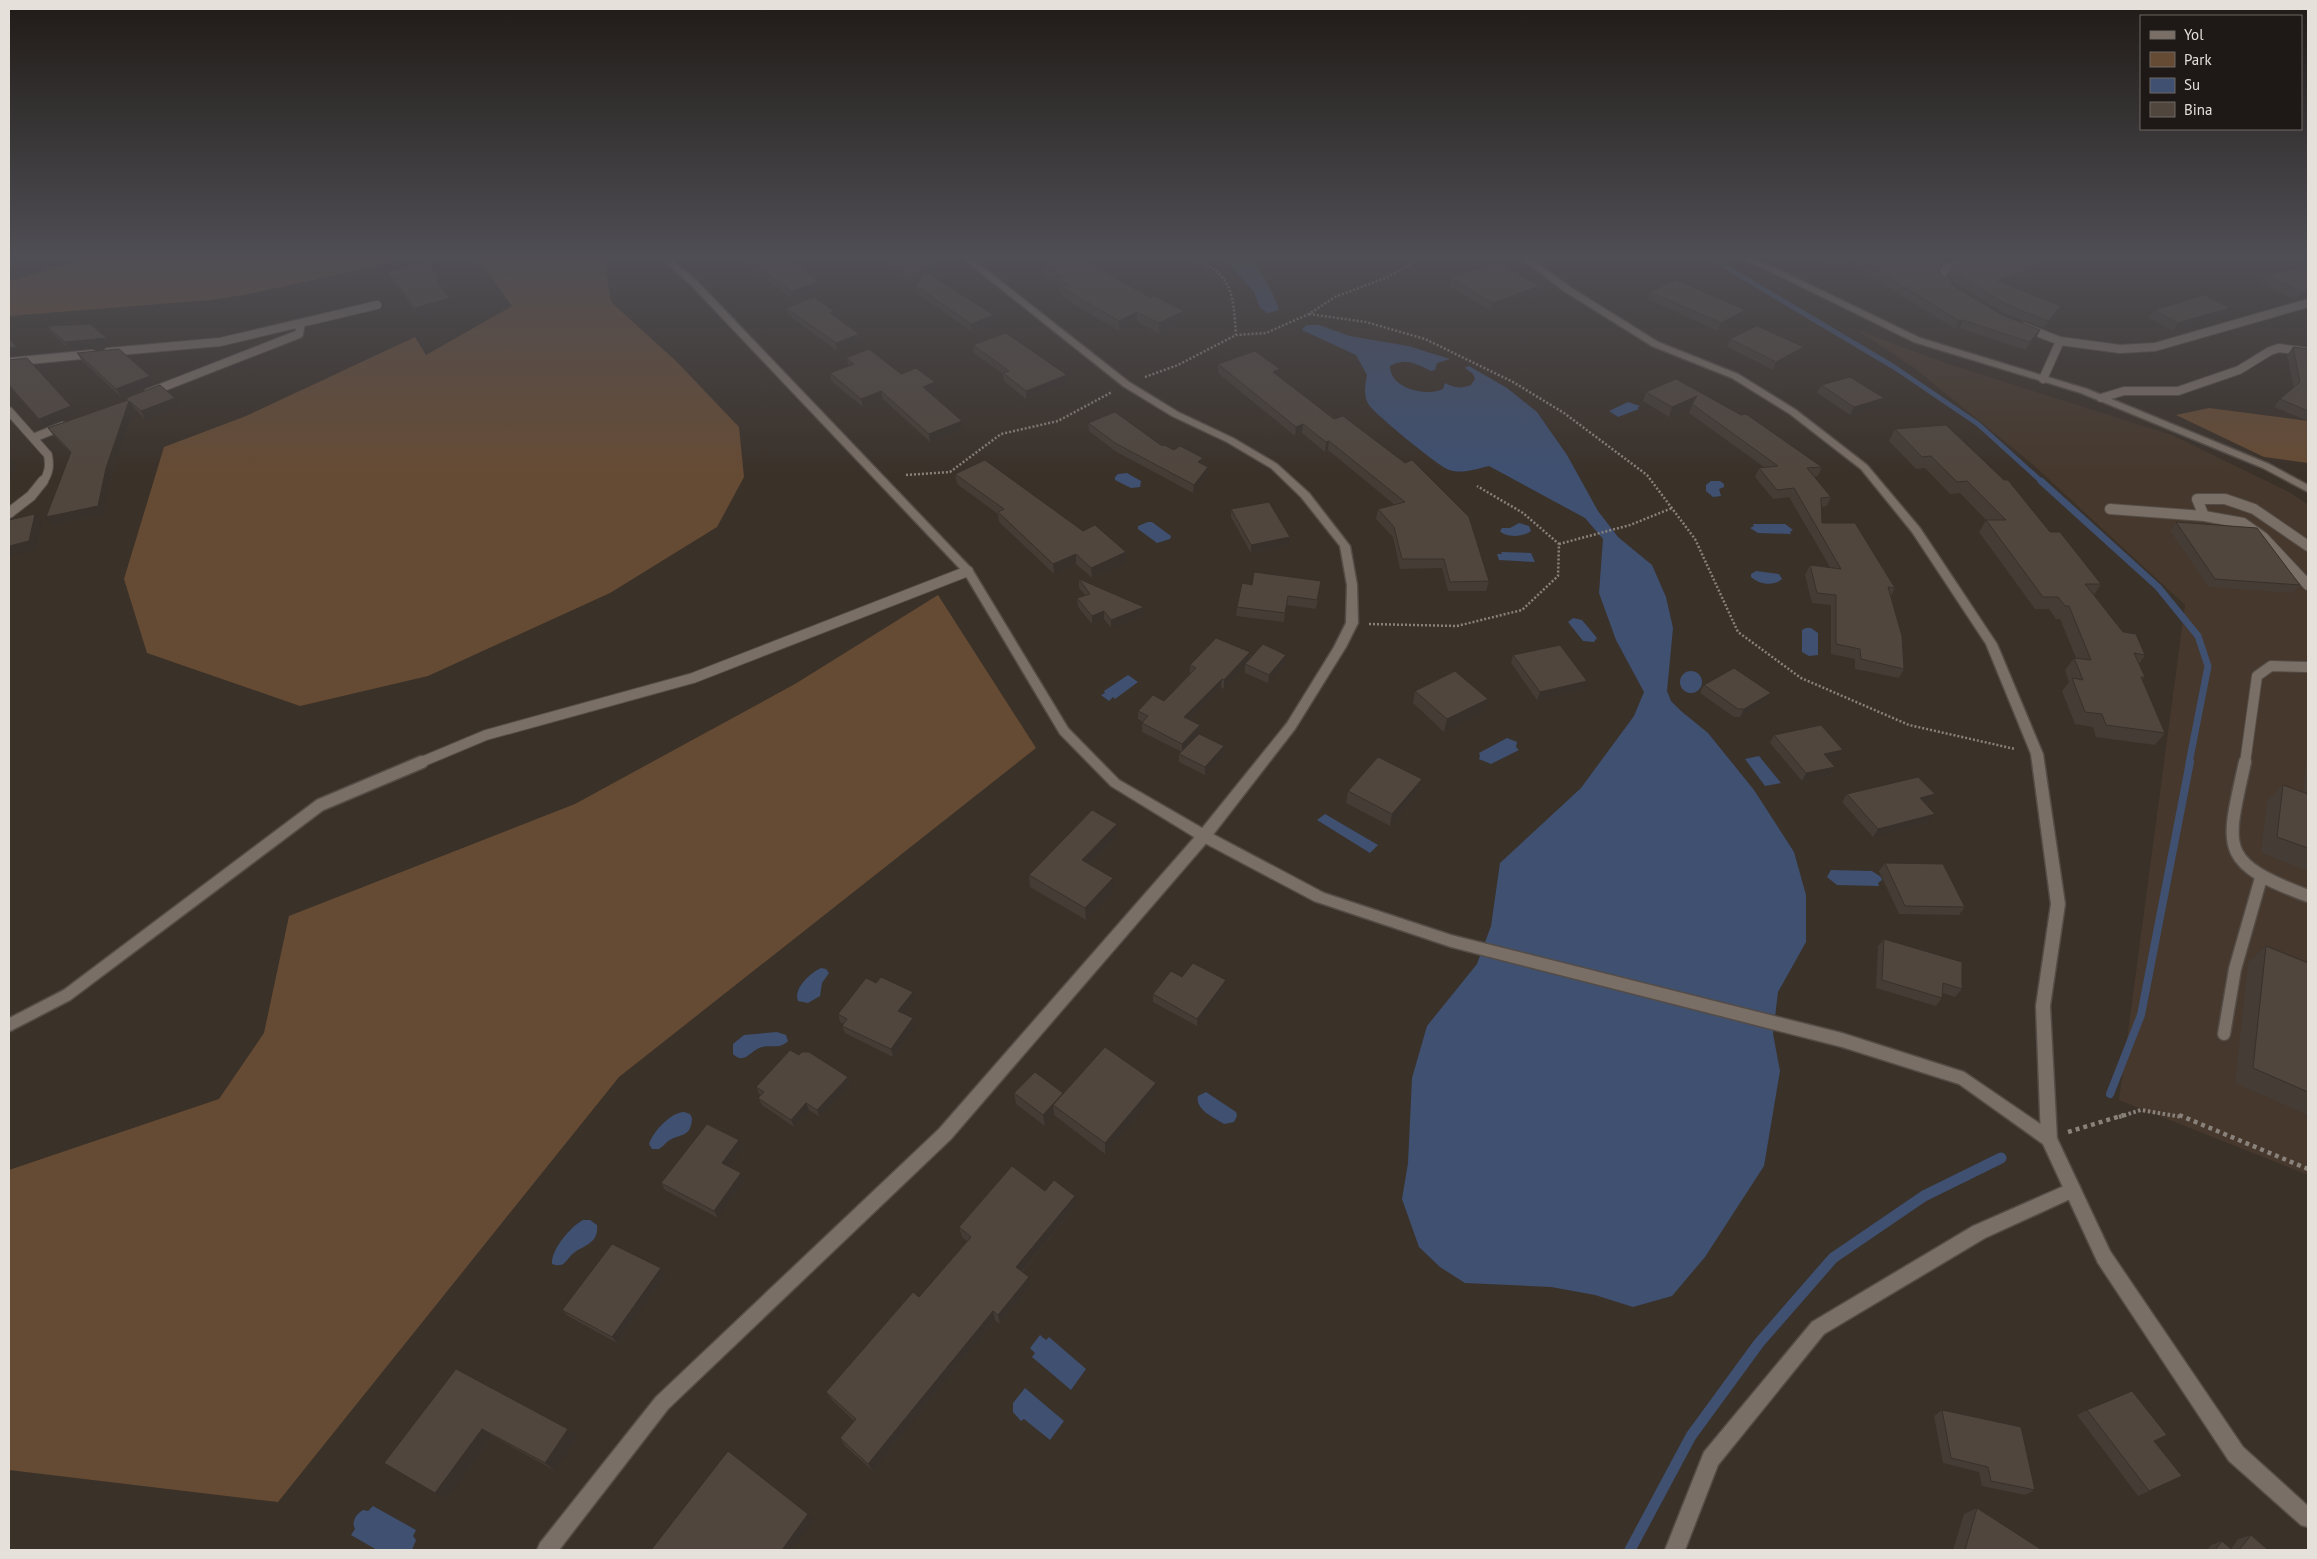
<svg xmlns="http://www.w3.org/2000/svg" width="2317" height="1559" viewBox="0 0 2317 1559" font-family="'PT Sans',sans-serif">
  <rect width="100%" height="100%" fill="#3a3129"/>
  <path fill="#46382c" d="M1857,330l91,34 224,71 119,58 17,12v670l-189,-75 66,-495 -155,-143 -117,-95z"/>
  <path fill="#664b34" d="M93,257h324l-168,37 -39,6 -201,16v-35z
    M470,257h134l7,45 65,59 63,66 5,50 -27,50 -107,66 -182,83 -128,30 -153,-53 -23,-74 40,-132 82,-31 169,-79 11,18 86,-49 -23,-32z
    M2209,408l99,13v42l-44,-6 -88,-42z
    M938,595l98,153 -417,329 -341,425 -269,-32v-300l210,-71 45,-66 25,-117 286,-112 220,-120z"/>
  <path fill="#3f5071" d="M1219,257c8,0 20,-2 28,0 11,4 29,42 32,53l-11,3 -8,-5 -6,-16 -28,-31z
    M1306,325h13l31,11 58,10 42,13 -13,4 -2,7 -4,1c-14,-7 -25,-14 -41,-5 0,23 37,31 53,23l2,-6c10,5 16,6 26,2l4,-6 -2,-5 -8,-6 4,-2 38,22 30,24 30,43 31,56 20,26 34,28 14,32 7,31 -6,63 4,10 10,10 27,22 46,57 40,62 12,43v47l-28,50 -5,42 7,37 -16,95 -59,91 -33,39 -39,11 -38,-12 -44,-8 -86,-4 -25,-16 -21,-20 -17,-48 6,-36 4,-85 15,-52 50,-62 14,-38 9,-63 81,-75 53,-72 10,-24 -28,-52 -17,-47 4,-54 -18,-21 -96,-52c-13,3 -29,9 -42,3 -12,-6 -70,-53 -78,-64 -6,-9 -4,-20 -2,-30l-11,-20 -54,-25z
    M1628,402l12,4 -3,2 2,1 -21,8 -9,-6z
    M1127,473l14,8 -1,6 -9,1 -16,-8v-3l3,-3z
    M1711,481h9l4,3v3l-5,2 2,7 -8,1 -7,-6v-6z
    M1148,522h4l19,14 -1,3 -13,4 -19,-14v-3z
    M1519,523l10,3 2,5c-7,6 -25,7 -31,0l2,-3h8z
    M1753,524h32l8,6 -3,2 1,2 -33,-1 -8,-5 4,-2z
    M1501,552l30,1 4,9 -36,-2 -2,-6h5z
    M1756,571l23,3 3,5c-9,8 -23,5 -31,-2v-3z
    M1573,618l9,2 15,18 -3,4 -11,-1 -15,-19z
    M1806,628h5l7,5v22l-9,1 -7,-4v-22z
    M1680 682a11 11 0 1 1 22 0a11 11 0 1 1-22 0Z
    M1128,675l10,7 -23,17 -2,-2 -4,4 -8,-6 4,-2 -1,-2z
    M1507,738l10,4 -1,5 3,3 -28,14 -12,-5 1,-3 -1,-3z
    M1759,756l22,27 -16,3 -20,-27z
    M1325,814l53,31 -8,8 -53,-33z
    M1831,870l41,1 9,6 1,3 -4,3 1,3 -42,-1 -10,-8z
    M821,968l5,1 3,4 -7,10 -2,13 -12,7 -10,-2c-5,-12 12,-28 23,-33z
    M777,1032l9,3 2,6c-7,8 -16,4 -26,6 -11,2 -17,19 -29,7v-10l11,-9z
    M1206,1092l30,20 1,4 -3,6 -10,2c-10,-7 -29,-14 -26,-28z
    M684,1112l6,2 2,4c-1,20 -11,15 -24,23 -3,3 -6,6 -9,8h-7l-3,-5c4,-12 22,-32 35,-32z
    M583,1220h7l7,5c2,17 -11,20 -22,27 -9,6 -9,17 -23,12 -1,-14 18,-37 31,-44z
    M1040,1335l6,5 3,-3 37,32 -15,21 -39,-33 3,-4 -5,-5z
    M1025,1388l39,33 -14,19 -26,-21 -3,2 -8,-9v-9z
    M373,1506l43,24 -3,6 3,4 -4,10h-35l-26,-15 4,-6c-4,-7 1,-15 8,-19l5,1z"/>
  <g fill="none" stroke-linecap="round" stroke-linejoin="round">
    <path stroke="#3f5071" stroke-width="5" d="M1709,257l185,110 84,57 64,58"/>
    <path stroke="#3f5071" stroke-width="7" d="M2041,481l117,106 40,49 10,30 -19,97"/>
    <path stroke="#3f5071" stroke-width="8" d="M2110,1094l31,-79 49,-253"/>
    <path stroke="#3f5071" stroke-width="11" d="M1630,1550l61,-114 68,-93 74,-85 91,-62 77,-38"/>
    <g stroke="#544c46" stroke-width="10">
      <path id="lane-far2" d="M1947,285l-7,-8 7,-10 38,-10
        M2024,327l36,14 60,8 35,-2 153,-44
        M108,352l112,-10 157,-37
        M9,362l83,-8
        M2043,379l17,-38
        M148,393l151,-59 2,-11
        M2101,398l23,-7h54l61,-21 31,-19 9,-3 29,4
        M9,411l39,44c2,11 1,18 -5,27
        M33,438l30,-12"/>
    </g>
    <g stroke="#544c46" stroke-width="12">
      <path id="lane-far1" d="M2110,509l94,7 39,7 20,14 45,48
        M9,513l22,-17 12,-15
        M2204,516l-7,-17h28l29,10 54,37
        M419,763l67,-28 207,-57 275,-107
        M2245,763l12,-87 14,-10 37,1"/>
    </g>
    <g stroke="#544c46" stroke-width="15">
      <path id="lane" d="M2245,762c-19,87 -28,100 63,134
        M9,1025l58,-30 253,-190 102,-43
        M2224,1034l11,-65 26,-91"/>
    </g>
    <g stroke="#544c46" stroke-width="3">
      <path id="street" d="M961,257h9l159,125 49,30 55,26 44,26 32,29 41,53 7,39 1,38 -12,24 -51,82 -86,111 -258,299 -283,270 -109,141h-22l3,-7 116,-146 283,-268 260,-297 88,-109 47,-76 12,-24 1,-38 -7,-39 -39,-49 -30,-29 -44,-26 -55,-26 -49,-30z
        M1520,257h9l41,30 88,55 80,32 58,36 71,55 53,63 77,116 46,110 22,150 -15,102 7,133 -2,5 -6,2 -6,-2 -2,-5 -5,-133 15,-102 -20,-150 -45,-110 -74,-112 -51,-63 -71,-55 -58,-36 -80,-32 -88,-55z
        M2073,1182l6,3 2,5 -2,5 -94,43 -161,96 -106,131 -33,85h-20l39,-98 108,-130 161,-96z"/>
    </g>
    <g stroke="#544c46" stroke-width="3">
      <path id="secondary" d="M660,257h9l28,24 275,288 96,159 51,52 90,52 115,61 127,42 391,98 122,39 91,62 55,117 133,196 65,59v21l-7,-2 -72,-64 -131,-198 -55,-119 -84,-60 -117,-37 -391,-100 -137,-46 -115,-61 -88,-54 -51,-52 -96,-161 -273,-288z
        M1741,257h11l168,81 167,51 182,75 39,21v7l-45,-24 -182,-75 -167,-51z"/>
    </g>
    <path stroke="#89827b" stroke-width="2.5" stroke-dasharray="2 2" stroke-linecap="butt" d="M1187,257c46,15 46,35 49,78
      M1309,314l57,8 59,17 88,43 51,31 83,62 48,64 43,93 63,46 108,47 106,24
      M1145,377l33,-12 58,-30 30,-2 43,-19 26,-17 53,-20 35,-20
      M906,475l44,-3 51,-38 57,-13 54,-29
      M1559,544l71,-19 42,-17
      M1369,624l88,2 65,-16 36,-34 1,-32 -36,-31 -46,-27"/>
    <path stroke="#89827b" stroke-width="4" stroke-dasharray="2.5 2.5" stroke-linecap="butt" d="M2119,1117l22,-7 41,7"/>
    <path stroke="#89827b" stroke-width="4.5" stroke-dasharray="4 4" stroke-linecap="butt" d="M2179,1115l129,54
      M2068,1132l56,-17"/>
    <use href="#lane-far2" stroke="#7a6f66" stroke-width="8"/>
    <use href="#lane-far1" stroke="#7a6f66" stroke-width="10"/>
    <use href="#lane" stroke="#7a6f66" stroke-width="12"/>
    <use href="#street" fill="#7a6f66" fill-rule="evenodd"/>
    <use href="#secondary" fill="#7a6f66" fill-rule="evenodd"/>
  </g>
  <path fill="#453c35" d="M741,257h45l35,32 -28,10 -51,-37z
    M868,257h54l13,15 -6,2 65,41 1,8 -23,9 -55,-39 -1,-7 6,-9 -10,4 -25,-15 -3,1z
    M1808,257h153l-16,4 -6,9 11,14 52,31 38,15 -4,8 -10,12 -67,-22 -4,1 -107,-67 -4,6 -37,-8z
    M1981,257h115l-39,11 -5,-2 -47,18 51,30 -12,14 -40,-15 -50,-31 -6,-6 3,-7z
    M431,262l9,25 10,11 3,8 -35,10 -27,-37 -4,-8z
    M1042,264l109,34 33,13 -1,10 -24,12 -22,-11 -18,9 -57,-34v-6l-4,-2v-6l-16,-9z
    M2308,264v34l-12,2 -35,-17 5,-8 31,-6z
    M1451,278l88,16 -48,17 -42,-25z
    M1650,292l95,18 -3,7 -24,14 -70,-32z
    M786,308l50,10 23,16 1,8 -23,9 -49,-36z
    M2154,310l71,5 -52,16 -24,-13z
    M47,326l60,12 5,8 -42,4 -17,-16z
    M1730,339l74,8 -4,8 -27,15 -46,-23z
    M973,345l94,30v8l-41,16 -22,-18 -1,-7 -29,-21z
    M2293,347l15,2v72l-34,-14 6,-8 14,-11 -7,-33z
    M77,353l73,23 5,8 -34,13 -39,-36z
    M846,358l55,16 35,16 -7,3 33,28 1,8 -33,13 -47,-43 -20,8 -32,-26 -1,-8 19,-7z
    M9,360l62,46 6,8 -32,13 -36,-41z
    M1218,364l62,13 209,204 -3,10h-38l-6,-23 -42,1 -7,-32 -17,-18 2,-10 17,-4 -67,-55 -3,2 -23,-19 -7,3 -77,-63z
    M1676,379l146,88 -4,9 -4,1 17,20 -4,9 -6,1 1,16 73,65 -4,8 13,73 -5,9 -44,-9v-10l-24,-5v-49l-19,-2 -7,-28 5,-10 20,2 -41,-70 -16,2 -18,-22 4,-9 5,-1 -75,-54 2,-6 -22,10 -26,-16 3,-9z
    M1821,385l63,13 -4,8 -30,9 -33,-22z
    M126,398l55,8 -35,14 -11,-11 -24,67 -7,38 -51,11 -7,-8 25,-64 -17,-17 -6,-8 79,-28z
    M1088,423l74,23 41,19 5,10 -15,18 -78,-42 -26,-20z
    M1895,429l155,103 51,52 -7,11 29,37 22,23 -6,9 6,13 -3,3 23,53 -10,12 -59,-8 -3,-10 -18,-3 -13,-33 7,-9 -4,-12 9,-12h2l-16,-39h-4l-7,-10h-14l-56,-77 7,-12 -26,-27 -10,1 -25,-26 -9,1 -27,-28z
    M955,474l171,89 -34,15 -16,-14 -22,10 -55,-52 -1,-8 -41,-30z
    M1231,509l59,36 -39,8 -20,-36z
    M2176,522l124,63 -7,8 -85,-6 -38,-56z
    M1079,579l65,28 1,9 -34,12 -7,-9 -12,5 -14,-17 -1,-9 8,-3 -6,-7z
    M1321,581l-5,28 -29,-4 -3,17 -48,-6 1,-9z
    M1250,652l-1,8 36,3 -17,20 -23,-10v-8l-21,24 -3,-2 -32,33 11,5 -1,8 -4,5 29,17 -19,20 -26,-13v-8l3,-2 -40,-20v-9l1,-1 -5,-3v-8l26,-10 26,-27v-9z
    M1513,655l71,34 -47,11 -26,-37z
    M1704,685l62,16 -26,16h-6l-34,-24z
    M1415,691l69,20 -40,21 -31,-29z
    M1774,735l69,15 -5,8 -9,2 6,7 -5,8 -28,6 -32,-38z
    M2308,743v128l-47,-18 6,-52 16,-16 20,8z
    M1422,779l-3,12 -29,35 -44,-23 2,-12z
    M1847,794h88l-6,8 -4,1 4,19 -56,15 -31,-35z
    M1117,836l-27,29 24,25 -28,30 -56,-33 -1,-12z
    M1885,863l80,44 -6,8 -60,-1 -20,-43z
    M1884,939l78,50 -7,8 -12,-4 -1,5 -6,8 -60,-18 2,-42z
    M2266,946l42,17v152l-73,-32 13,-121z
    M1182,977l43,11 -28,38 -44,-24v-8z
    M876,983l39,16 -11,15 9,4 3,8 -23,31 -48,-24 -3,-7 2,-2 -4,-2 -2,-8z
    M799,1055l51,29 -30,33 -11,-7 -15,17 -32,-22 -4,-7 3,-3 -2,-1 -3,-7z
    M1014,1093h49l93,1 -51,60 -51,-39 -9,11 -29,-22z
    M743,1147l-15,19 13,7 4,7 -27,38 -53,-28 -4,-7z
    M1045,1191l31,15 -54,66 7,5 1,9 -30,38 -5,-4 -122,151 -28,-25 -5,-8 14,-17 -22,-21 -6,-8 93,-95 48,-56 -5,-4 -3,-10z
    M666,1275l-49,68 -49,-27 -6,-6z
    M456,1369l122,68 -23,34 -62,-35 -46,63 -63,-36z
    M1942,1410l93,80 -10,5 -43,-9 -3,-14 -36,-9 -9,-47z
    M2087,1410l95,66 -44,20 -61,-81z
    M1977,1508l65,42h-89l11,-36z
    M2251,1535l17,15h-61l4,-5 11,-4 9,8 7,-10z"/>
  <path fill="#38312b" d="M1946,257h15l-16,4 -11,16 4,-8z
    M2074,257h22l-39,11 4,-7z
    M2056,258l-4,8 -59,22 4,-7z
    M886,259l1,7 -3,1 -1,-7z
    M934,265l1,7 -23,9 -1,-7z
    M819,282l2,7 -28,10 -2,-8z
    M1540,286l-1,8 -48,17 1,-8z
    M2308,291v7l-12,2 6,-8z
    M450,298l3,8 -35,10 -3,-8z
    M2061,306l-5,8 -12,14 4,-7z
    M2230,308l-5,7 -52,16 5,-8z
    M1745,310l-3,7 -24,14 3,-8z
    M834,311l2,8 -6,-6z
    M1184,311l-1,10 -24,12v-10z
    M1137,312v10l-18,9v-10z
    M994,315l1,8 -23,9 -1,-8z
    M1963,320l-4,8 -4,1 4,-8z
    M2040,330l-4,8 -10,12 4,-8z
    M859,334l1,8 -23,9 -1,-8z
    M107,338l5,8 -42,4 -5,-8z
    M17,347l5,8 -13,2v-9z
    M1804,347l-4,8 -27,15 3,-8z
    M1280,369l-1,9 -6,-6z
    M1067,375v8l-41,16v-8z
    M150,376l5,8 -34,13 -5,-8z
    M935,382l1,8 -12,5 -1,-8z
    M881,391l2,8 -20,8 -2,-8z
    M1697,396l-6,11 -22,10 3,-10z
    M175,398l6,8 -35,14 -5,-9z
    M1884,398l-4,8 -30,9 4,-8z
    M129,401l6,8 -24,67 -7,38 -51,11 -7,-8 60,-49z
    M71,406l6,8 -32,13 -6,-8z
    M962,421l1,8 -33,13 -1,-8z
    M1303,424l-1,9 -7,3 1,-9z
    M1329,441l-1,9 -3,2 1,-10z
    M9,456l7,8 -7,20z
    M1203,458v8l-5,-4z
    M1208,467v8l-15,18 1,-8z
    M35,514l7,8 -6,28 -27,6v-10z
    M1290,537v8l-39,8v-8z
    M1126,552v11l-34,15 -1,-10z
    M1076,554v10l-22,10 -1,-10z
    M1288,596l-1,9 -3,17 1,-9z
    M1144,607l1,9 -34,12v-8z
    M1104,611v8l-12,5v-8z
    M1250,652l-1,9 -25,28v-9z
    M1286,655l-1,8 -17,20 1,-8z
    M1222,679l-1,8 -38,39 1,-9z
    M1587,681l-3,8 -47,11 3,-8z
    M1771,693l-5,8 -26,16 4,-8z
    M1488,699l-4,12 -40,21 3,-13z
    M1200,725l-1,8 -17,19v-8z
    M1224,746v9l-19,20v-8z
    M1843,750l-5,8 -19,4 5,-8z
    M1835,767l-5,8 -28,6 4,-8z
    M1422,779l-3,12 -29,35 2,-12z
    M1935,794l-6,8 -15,4 6,-8z
    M1935,814l-6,8 -56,15 5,-8z
    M1117,824v12l-34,36 -1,-12z
    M1113,878l1,12 -28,30 -1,-12z
    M1226,980l-1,8 -28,38v-7z
    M913,992l2,7 -14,20 -3,-8z
    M913,1018l3,8 -23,31 -2,-8z
    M848,1077l2,7 -30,33 -3,-7z
    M1156,1083v11l-51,60v-11z
    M1063,1093l-10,12 1,10 -9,11 -2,-11z
    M806,1103l3,7 -15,17 -3,-7z
    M739,1140l4,7 -17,23 -4,-7z
    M741,1173l4,7 -27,38 -4,-7z
    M1075,1196l1,10 -58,70 -2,-9z
    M661,1268l5,7 -49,68 -5,-6z
    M1029,1277l1,9 -30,38 -2,-9z
    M993,1311l2,9 -122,151 -5,-7z
    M482,1429l11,7 -46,63 -12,-6z
    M568,1429l10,8 -23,34 -10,-8z
    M808,1514l5,7 -20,29h-11z"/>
  <path fill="#50463e" stroke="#38312b" d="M744,257h42l33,25 -28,9z
    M878,257h44l12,8 -23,9 -25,-15 -3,1z
    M1059,257h19l73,41 3,-2 30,15 -25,12 -22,-11 -18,9 -58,-34 7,-2 -11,-6 7,-2 -22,-13z
    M1832,257h17l-2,4z
    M1856,257h90l-8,12 12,15 52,31 38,15 -10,12 -67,-22 -4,1z
    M1981,257h93l-13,4 -5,-3 -59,23 64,25 -13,15 -40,-16 -51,-30 -6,-6 3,-4z
    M431,262l8,23 11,13 -35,10 -28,-37z
    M1497,262l43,24 -48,17 -41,-25z
    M2308,264v27l-6,1 -36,-17 31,-6z
    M925,272l69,43 -23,9 -55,-38z
    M1676,280l69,30 -24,13 -71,-31z
    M2204,295l26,13 -52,15 -24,-13z
    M814,297l20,14 -4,2 29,21 -23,9 -50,-35z
    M90,324l17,14 -42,4 -18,-16z
    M1757,326l47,21 -28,15 -46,-23z
    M1006,333l61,42 -41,16 -23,-18 6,-2 -36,-26z
    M9,338l8,9 -8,1z
    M2293,347l15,2v62l-28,-12 20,-17z
    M119,349l31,27 -34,13 -39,-36z
    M869,349l32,25 15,-6 19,14 -12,5 39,34 -33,13 -48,-43 -20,8 -31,-26 24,-9 -8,-6z
    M1255,351l25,18 -7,3 61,47 9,-3 62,47 7,-3 57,57 20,64 -39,1 -6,-23h-42l-8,-32 -16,-18 27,-7 -76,-61 -3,1 -23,-18 -7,3 -78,-63z
    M27,358l44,48 -32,13 -30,-34v-25z
    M1850,377l34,21 -30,9 -33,-22z
    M1676,379l65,36 5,-1 76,53 -15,1 24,29 -10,1 1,25h33l40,65 -7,-1 14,49 2,33 -43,-10 -1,-10 -24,-5v-49l-19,-2 -7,-28 31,4 -47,-81 -17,2 -18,-22 19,-2 -86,-62 5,-8 -25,11 -26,-15z
    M160,385l15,13 -34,13 -12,-10 -23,67 -8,38 -52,11 25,-65 -23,-24 80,-28 -2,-2z
    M1115,412l47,34 2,-1 10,5 6,-4 23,12 -5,4 10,5 -14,18 -79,-42 -27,-20z
    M1946,425l58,55h4l42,52h10l41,52h-16l38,48 13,2 9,21 -11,-2 11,24h-4l24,56 -59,-8 -4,-11 -17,-2 -13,-34 11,2 -9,-22 17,2 -22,-54h-4l-7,-9h-15l-57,-77h20l-39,-39 -10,1 -26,-26 -9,1 -27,-28z
    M985,460l98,71 12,-6 31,27 -35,16 -15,-14 -23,10 -55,-52 6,-3 -49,-35z
    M1269,502l21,35 -39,8 -20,-36z
    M35,514l-6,27 -20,5v-26z
    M2176,522l81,6 43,57 -85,-6z
    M1254,572l67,9 -4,19 -29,-4 -3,17 -48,-6 5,-24 10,2z
    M1079,579l65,28 -33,13 -7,-9 -12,5 -15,-18 13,-4z
    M1216,638l34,14 -26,28 -2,-1 -38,38 16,8 -18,19 -40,-21 6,-7 -10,-5 15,-16 11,6 32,-33 -6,-3z
    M1263,644l23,11 -17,20 -24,-11z
    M1560,645l27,36 -47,11 -27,-37z
    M1734,668l37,25 -27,16h-6l-34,-24z
    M1455,671l33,28 -41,20 -32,-28z
    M1821,725l22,25 -19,4 11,13 -29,6 -32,-38z
    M1199,734l25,12 -19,21 -26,-13z
    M1378,757l44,22 -30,35 -44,-23z
    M1918,777l17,17 -15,4 15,16 -57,15 -31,-35z
    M2283,785l25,9v54l-31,-11z
    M1092,810l25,14 -35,36 31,18 -28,30 -56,-33z
    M1885,863l58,1 22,43 -60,-1z
    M1884,939l78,23v27l-19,-6 -1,15 -60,-18z
    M2266,946l42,17v129l-55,-24z
    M1193,963l33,17 -29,39 -44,-25 18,-23 11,6z
    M881,977l32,15 -15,19 15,7 -22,31 -49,-23 5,-7 -9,-5 28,-36 10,5z
    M1105,1047l51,36 -51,60 -52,-38z
    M790,1050l9,5 3,-3h7l39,25 -31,33 -11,-7 -15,17 -33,-22 6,-6 -8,-5z
    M1035,1072l28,21 -20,22 -29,-22z
    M707,1124l32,16 -17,23 19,10 -27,38 -53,-28z
    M1012,1166l33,25 9,-11 21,16 -59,71 13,10 -31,38 -5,-4 -125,153 -28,-26 16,-19 -30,-27 87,-100 6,5 52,-60 -12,-10z
    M612,1244l49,24 -49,69 -50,-27z
    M456,1369l112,60 -23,34 -63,-34 -47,64 -51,-30z
    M2132,1391l35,44 -13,6 28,35 -33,15 -62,-81z
    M1942,1410l79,17 14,63 -44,-9 -3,-14 -37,-9z
    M728,1451l80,63 -26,36h-131z
    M1977,1508l65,42h-77z
    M2251,1535l17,15h-29z
    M2222,1541l10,9h-17z"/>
  <linearGradient id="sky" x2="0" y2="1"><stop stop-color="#201b17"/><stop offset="0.54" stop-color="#4f4e54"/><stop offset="1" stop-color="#4f4e54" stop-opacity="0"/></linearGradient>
  <rect width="2317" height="475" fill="url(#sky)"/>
  <rect width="2317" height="1559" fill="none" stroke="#e6e0db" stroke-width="20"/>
  <rect x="2140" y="15" width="162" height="115" fill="#1e1916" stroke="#6e6965"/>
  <rect x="2150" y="31" width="25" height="8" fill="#7a6f66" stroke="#6e6965"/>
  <text x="2184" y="40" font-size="15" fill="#e6e0db">Yol</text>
  <rect x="2150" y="52" width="25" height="15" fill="#664b34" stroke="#6e6965"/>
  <text x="2184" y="65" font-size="15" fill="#e6e0db">Park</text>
  <rect x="2150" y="78" width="25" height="15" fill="#3f5071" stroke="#6e6965"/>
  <text x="2184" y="90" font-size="15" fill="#e6e0db">Su</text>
  <rect x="2150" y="102" width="25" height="15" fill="#50463e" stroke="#6e6965"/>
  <text x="2184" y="115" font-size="15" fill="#e6e0db">Bina</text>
</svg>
